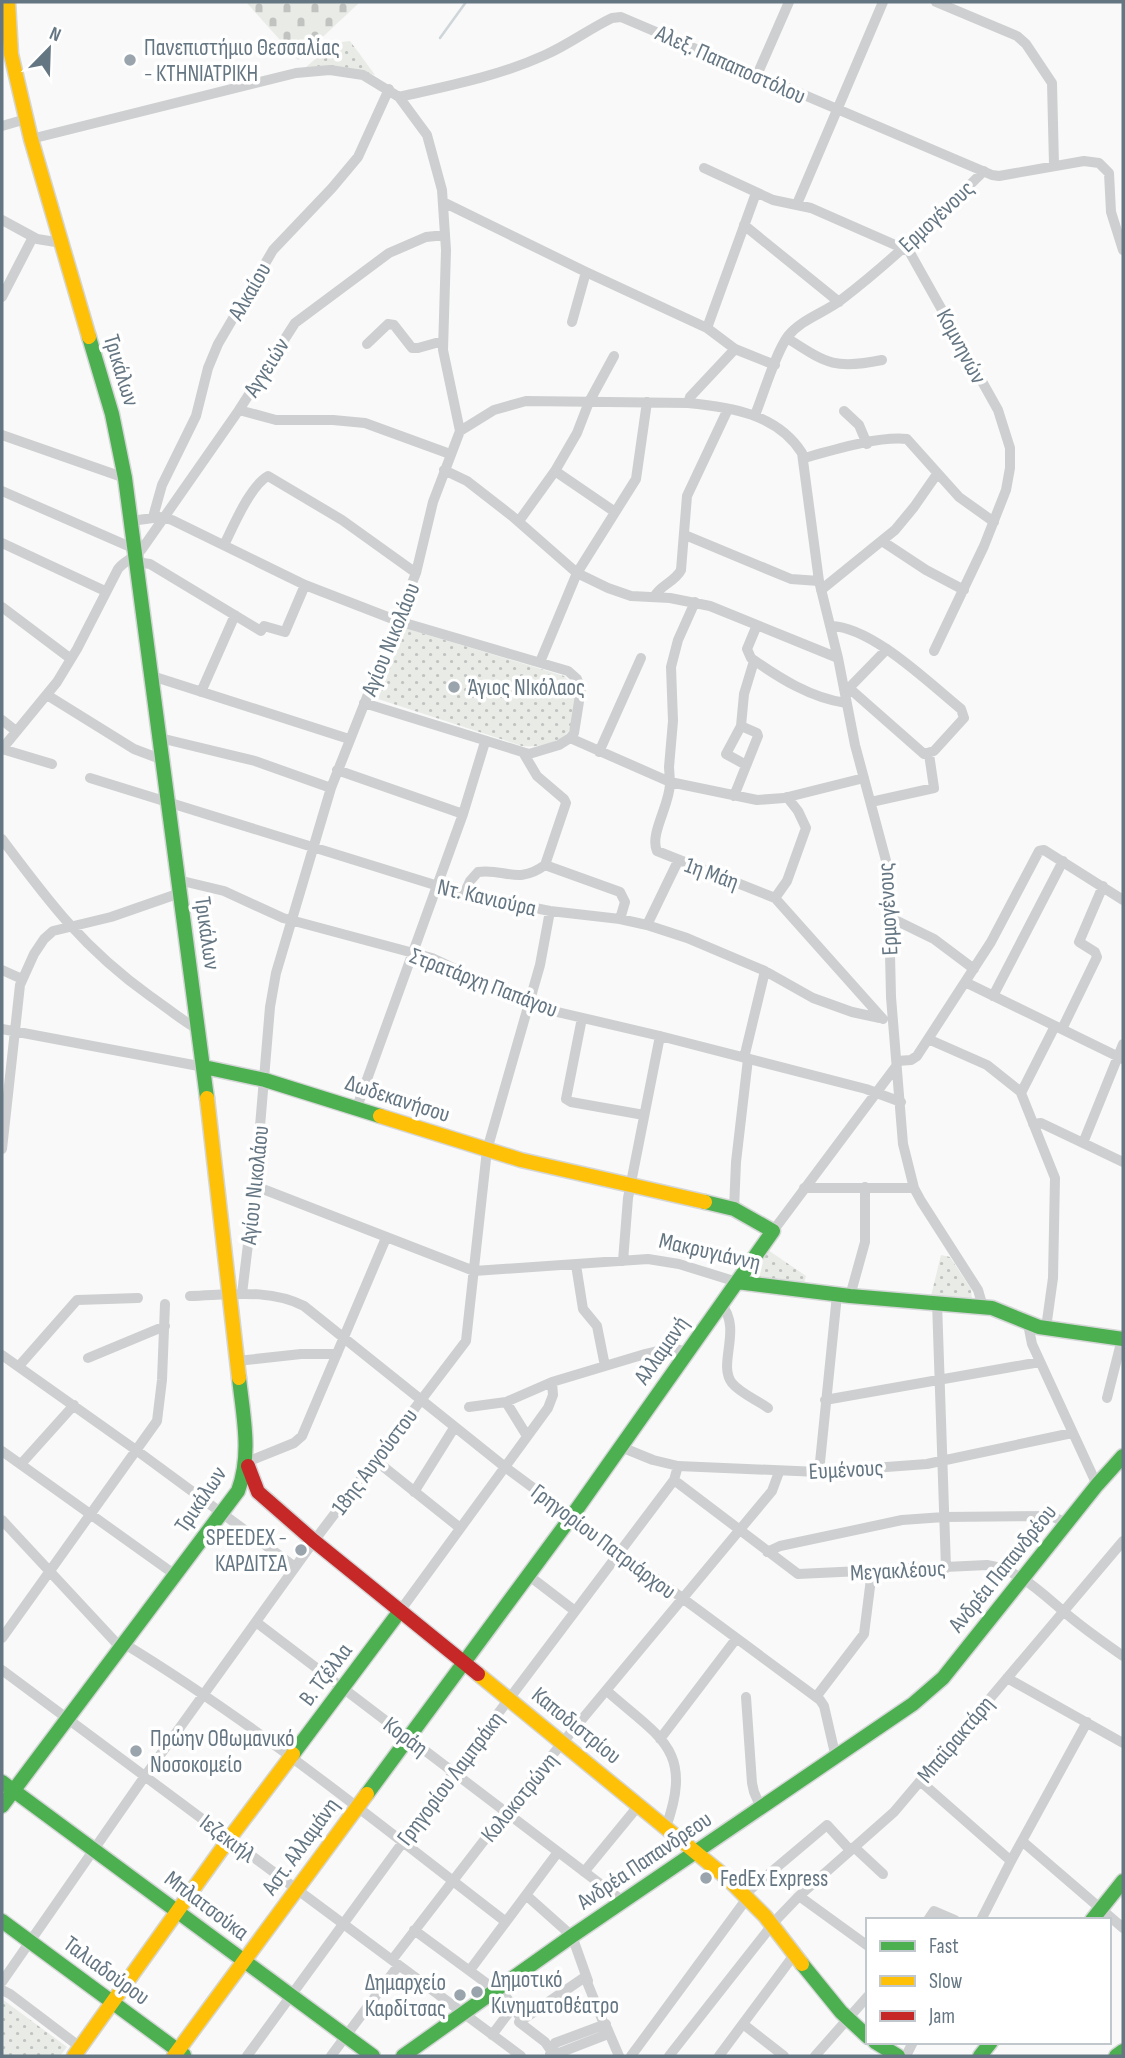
<svg xmlns="http://www.w3.org/2000/svg" width="1125" height="2058" viewBox="0 0 1125 2058" font-family="'Sofia Sans Condensed',sans-serif">
  <defs>
    <pattern id="grass-dots" width="8" height="8" patternUnits="userSpaceOnUse" patternTransform="scale(1.75)"><rect width="8" height="8" fill="#e8ebe6"/><path d="M2 2h.1M6 6h.1" fill="none" stroke="#c0c3c0" stroke-width="1.8" stroke-linecap="round"/></pattern>
    <pattern id="cemetery-stones" width="16" height="16" patternUnits="userSpaceOnUse" patternTransform="scale(1.75)"><rect width="16" height="16" fill="#e8ebe6"/><path d="M2 7V4a2 2 0 0 1 4 0v3zM10 15v-3a2 2 0 0 1 4 0v3z" fill="#c0c3c0"/></pattern>
  </defs>
  <rect width="100%" height="100%" fill="#f9f9f9"/>
  <path fill="url(#grass-dots)" d="M350,41l25,34 -31,-8h-38l28,-24z
    M405,628l159,48 12,13c-1,12 -1,30 -6,40 -8,14 -34,19 -48,17l-144,-47z
    M768,1250l38,26 -2,7 -54,-7z
    M941,1255l9,2 21,32 1,11 -41,-4z
    M2,1999l65,48 -7,9h-58z"/>
  <path fill="url(#cemetery-stones)" d="M246,2h114l-62,58z"/>
  <g fill="none" stroke-linecap="round" stroke-linejoin="round">
    <path stroke="#ced6d9" stroke-width="2.5" d="M440,38l26,-36"/>
    <g stroke="#d5d6d7" stroke-width="17">
      <path id="fast" d="M89,337l23,77 13,64 82,620
        M204,1067l61,13 115,36
        M737,1282l113,14 142,12 47,19 84,12
        M293,1754l107,-143
        M2,1782l371,274
        M367,1794l205,-278 201,-285 -39,-22 -29,-7
        M2,1806l236,-315c14,-37 5,-75 1,-113
        M1092,1920l31,-39
        M2,1921l182,134
        M802,1964l39,48 27,25
        M875,2042l23,14
        M403,2056l169,-120 341,-232 30,-26 154,-193 26,-29
        M980,2056l11,-14
        M1116,2056l7,-5"/>
    </g>
    <g stroke="#d5d6d7" stroke-width="17">
      <path id="slow" d="M8,2l3,52 20,85 58,198
        M207,1098l32,280
        M380,1116l141,44 184,42
        M478,1674l249,204 38,38 37,48
        M74,2056l155,-217 64,-85
        M174,2056l193,-262"/>
    </g>
    <g stroke="#d5d6d7" stroke-width="17">
      <path id="jam" d="M248,1466l10,26 56,49 164,133"/>
    </g>
    <path stroke="#cecfd0" stroke-width="10" d="M936,2l81,34 9,8 26,39 2,82
      M757,75l32,-73
      M399,97c49,-11 100,-21 146,-42 23,-10 44,-26 67,-37l9,-1 371,158 7,1 85,-15 15,2 10,10 2,39 12,38
      M2,126l24,-7
      M31,139l265,-66 34,-3 33,5 36,22 28,38 15,55 4,60 -3,100 17,81 -27,71 -17,71 -85,215 -55,185 -6,34 -15,179 -13,108
      M704,168l69,32 38,8 98,43 89,159 12,38v20l-4,22 -22,56 -50,105
      M443,202l143,70 121,56 28,21 40,16
      M797,204l86,-202
      M2,220l35,19 25,4
      M744,225l95,77
      M2,297l31,-60
      M572,322l14,-50
      M707,328l49,-135
      M787,338c39,25 47,32 95,22
      M367,344l21,-20 6,1 18,23h6l25,-7
      M688,403l2,-6 45,-48
      M239,410l37,10h57l32,3 85,31
      M844,411l15,14 8,19
      M755,415c9,-22 20,-61 33,-79 14,-17 36,-23 53,-36 51,-39 97,-84 143,-129
      M460,431l34,-21 32,-9 162,2c43,4 89,11 114,50l17,128 19,77 17,87 33,123 3,129 12,147 11,44 7,13 57,89 5,17
      M2,435l123,43
      M804,458c29,-8 74,-22 103,-19l52,58 35,25
      M444,470l23,11 45,35 65,57 31,15 23,8 39,2 40,8 128,52
      M555,471l60,41
      M2,491l133,58
      M153,517l9,-32 34,-69 12,-48 10,-24 55,-94 59,-62 26,-31 31,-68
      M131,521l29,-4 12,3 133,65 93,36 170,50 9,8 4,10 -7,44 -4,5 -11,7 -30,9 -165,-51
      M519,521l36,-50 22,-38 12,-31 25,-46
      M685,535l106,44 28,2
      M882,541l44,29 38,20
      M2,543l103,48
      M224,545c9,-18 26,-59 44,-69l74,44 74,53
      M136,562l14,2 111,67 3,-5 21,6 20,-47
      M821,590l74,-60 19,-23 23,-33
      M654,597c6,-12 21,-15 27,-27l6,-74 41,-87
      M695,602l-17,38 -7,27 2,54 -4,46 1,15 87,18 27,-2 80,-20
      M2,607l69,52
      M757,625l-10,24 4,9c28,20 60,40 95,45
      M831,626c41,1 98,57 130,83l3,9 -30,33 -10,3 -75,-66 -5,1
      M540,662l37,-89 59,-94 11,-77
      M152,676l197,63
      M849,688l38,-39
      M201,692l34,-77
      M47,695l87,54 29,11
      M2,720l14,11
      M741,726l-15,28 20,11
      M160,738l95,23 76,27
      M570,738l100,44c1,21 -21,52 -13,69l118,47 108,121
      M2,749l55,-67 20,-33 41,-80c7,-9 17,-11 24,-20l97,-139 56,-87 94,-70 37,-16 19,-2
      M2,749l50,15
      M599,752l42,-94
      M337,770l126,44
      M90,778l374,116 86,17 70,8 27,6 40,13 78,33 48,27 39,14 28,6
      M734,796l24,-60 -1,-3 -16,-7 3,-32 10,-33
      M871,802l63,-14 -5,-34
      M2,839c47,63 82,110 148,157 16,11 31,24 49,34
      M545,865l75,27 5,10 -5,17
      M178,880l46,11 59,27 149,40 104,49 124,29 206,53 35,13
      M464,894l6,-13 8,-9c26,-4 40,13 67,-7l21,-62 -2,-4 -27,-23 -13,-22
      M775,898l12,-17 19,-53 -8,-17 -11,-14
      M889,917l45,22 40,30
      M647,925l31,-64
      M2,970l20,9
      M965,982l158,77
      M993,996l70,-135
      M582,1018l-16,81 5,3 73,13
      M2,1029l202,38
      M1062,1029l35,-72 -2,-5 -16,-10 24,-56
      M928,1039l59,26 34,27
      M744,1058l21,-87
      M897,1061l14,-1 6,-4 74,-114 48,-91 5,-1 79,50
      M357,1107l106,-293 22,-72
      M1033,1124l8,-1 82,39
      M1083,1143l40,-99
      M2,1149l18,-164 14,-31 10,-15 9,-8 58,-14 69,-24
      M255,1186l219,85 174,-12 31,5 58,18
      M804,1188h110
      M734,1209l2,-47 12,-103
      M773,1231l124,-166
      M623,1261l5,-63 32,-162
      M576,1265l7,44 14,17 8,40
      M190,1296c38,-1 79,-8 114,10l201,161 315,233 4,6 12,52
      M850,1296l15,-54v-55
      M937,1302l9,266
      M721,1304c22,25 -4,60 11,79 8,10 25,17 36,25
      M1028,1324l4,20 65,141
      M1046,1328l7,-50 2,-100 -34,-85 34,-67
      M2,1355l134,95 159,117
      M88,1358l77,-32
      M237,1361l64,-7h36
      M19,1366l58,-66 61,-2
      M1107,1398l15,-59
      M825,1400l215,-38
      M506,1402l21,34
      M469,1407l37,-5 46,-20 93,-28 25,-6 18,4
      M621,1447l32,13 25,6 141,6 108,-8 145,-31
      M2,1451l172,123
      M375,1460l85,68
      M247,1462l47,-19 8,-7 84,-198
      M21,1464l53,-59
      M819,1472l18,-177
      M674,1480l124,94 189,-9c36,5 60,34 87,55 16,13 32,24 49,36
      M414,1492l40,-64
      M2,1520l118,127
      M767,1552l13,-6 122,-26 42,-3 107,-1 16,7
      M528,1575l47,36
      M400,1611l148,-203 5,-13 -1,-13
      M256,1622l368,280
      M2,1638l155,-217 5,-41 3,-76
      M123,1643c135,82 258,183 383,279
      M2,1670l519,386
      M1007,1678l116,65
      M607,1691c53,47 87,58 59,136
      M746,1697l6,86 2,9 7,16
      M816,1697l48,-63 8,-63
      M660,1739l76,-100
      M920,1781l91,80 76,-139
      M1022,1841l101,87
      M854,1847l29,27
      M584,1872l55,-67
      M745,1894l82,-69 23,25
      M526,1895l46,41 16,45
      M799,1896l69,50
      M928,1920l6,-9 21,9
      M981,1920l30,-59
      M414,1930l83,61
      M392,1960l127,-165 253,-304 7,-19
      M470,1970l88,-118
      M585,1977l23,57 -54,21 -9,-13 -26,-20z
      M2,1982l143,-206 169,-235 152,-200 21,-191 53,-185 10,-54
      M500,1988l22,32
      M2,1990l8,4 70,53
      M743,2024l41,32
      M607,2028l12,28
      M492,2035l21,-28
      M550,2054l5,-11 51,-19
      M247,2056l207,-284 220,-292 4,-14
      M331,2056l67,-90
      M631,2056l117,-159
      M669,2056l107,-136 23,-24 95,-84 229,-271
      M719,2056l75,-101
      M815,2056l53,-60
      M906,2056l7,-14"/>
    <use href="#fast" stroke="#4caf50" stroke-width="14"/>
    <use href="#slow" stroke="#ffc107" stroke-width="14"/>
    <use href="#jam" stroke="#c62828" stroke-width="14"/>
  </g>
  <g fill="#99a4ac" stroke="#fff" stroke-width="2.5">
    <circle cx="130" cy="60" r="7"/>
    <circle cx="454" cy="687" r="7"/>
    <circle cx="301" cy="1550" r="7"/>
    <circle cx="136" cy="1751" r="7"/>
    <circle cx="706" cy="1878" r="7"/>
    <circle cx="477" cy="1992" r="7"/>
    <circle cx="460" cy="1995" r="7"/>
  </g>
  <g text-anchor="middle" stroke-width="7" stroke-linejoin="round" paint-order="stroke">
    <g font-size="23" fill="#657683" stroke="#fff" text-anchor="start">
      <text x="144" y="55">Πανεπιστήμιο Θεσσαλίας<tspan x="144" dy="26">- ΚΤΗΝΙΑΤΡΙΚΗ</tspan></text>
      <text x="468" y="695">Άγιος ΝΙκόλαος</text>
      <text x="287" y="1545" text-anchor="end">SPEEDEX -<tspan x="287" dy="26">ΚΑΡΔΙΤΣΑ</tspan></text>
      <text x="150" y="1746">Πρώην Οθωμανικό<tspan x="150" dy="26">Νοσοκομείο</tspan></text>
      <text x="720" y="1886">FedEx Express</text>
      <text x="491" y="1987">Δημοτικό<tspan x="491" dy="26">Κινηματοθέατρο</tspan></text>
      <text x="446" y="1990" text-anchor="end">Δημαρχείο<tspan x="446" dy="26">Καρδίτσας</tspan></text>
    </g>
    <g font-size="23" fill="#657683" stroke="#fff">
      <text transform="translate(731 64) rotate(24)" y="8">Αλεξ. Παπαποστόλου</text>
      <text transform="translate(936 216) rotate(-43)" y="8">Ερμογένους</text>
      <text transform="translate(249 291) rotate(-60)" y="8">Αλκαίου</text>
      <text transform="translate(962 346) rotate(62)" y="8">Κομνηνών</text>
      <text transform="translate(266 367) rotate(-58)" y="8">Αγγειών</text>
      <text transform="translate(122 370) rotate(73)" y="8">Τρικάλων</text>
      <text transform="translate(390 639) rotate(-68)" y="8">Αγίου Νικολάου</text>
      <text transform="translate(712 873) rotate(20)" y="8">1η Μάη</text>
      <text transform="translate(487 897) rotate(13)" y="8">Ντ. Κανιούρα</text>
      <text transform="translate(887 909) rotate(-93)" y="8">Ερμογένους</text>
      <text transform="translate(208 933) rotate(82)" y="8">Τρικάλων</text>
      <text transform="translate(484 982) rotate(21)" y="8">Στρατάρχη Παπάγου</text>
      <text transform="translate(398 1098) rotate(18)" y="8">Δωδεκανήσου</text>
      <text transform="translate(254 1185) rotate(-84)" y="8">Αγίου Νικολάου</text>
      <text transform="translate(710 1251) rotate(13)" y="8">Μακρυγιάννη</text>
      <text transform="translate(661 1350) rotate(-55)" y="8">Αλλαμανή</text>
      <text transform="translate(374 1461) rotate(-53)" y="8">18ης Αυγούστου</text>
      <text transform="translate(846 1469) rotate(-3)" y="8">Ευμένους</text>
      <text transform="translate(200 1499) rotate(-56)" y="8">Τρικάλων</text>
      <text transform="translate(604 1541) rotate(37)" y="8">Γρηγορίου Πατριάρχου</text>
      <text transform="translate(1002 1568) rotate(-51)" y="8">Ανδρέα Παπανδρέου</text>
      <text transform="translate(898 1570) rotate(-3)" y="8">Μεγακλέους</text>
      <text transform="translate(325 1674) rotate(-53)" y="8">Β. Τζέλλα</text>
      <text transform="translate(577 1725) rotate(39)" y="8">Καποδιστρίου</text>
      <text transform="translate(406 1736) rotate(37)" y="8">Κοράη</text>
      <text transform="translate(955 1739) rotate(-50)" y="8">Μπαϊρακτάρη</text>
      <text transform="translate(450 1778) rotate(-53)" y="8">Γρηγορίου Λαμπράκη</text>
      <text transform="translate(519 1797) rotate(-51)" y="8">Κολοκοτρώνη</text>
      <text transform="translate(228 1838) rotate(37)" y="8">Ιεζεκιήλ</text>
      <text transform="translate(300 1846) rotate(-54)" y="8">Αστ. Αλλαμάνη</text>
      <text transform="translate(644 1860) rotate(-34)" y="8">Ανδρέα Παπανδρεου</text>
      <text transform="translate(207 1905) rotate(37)" y="8">Μπλατσούκα</text>
      <text transform="translate(107 1970) rotate(36)" y="8">Ταλιαδούρου</text>
    </g>
  </g>
  <rect width="1125" height="2058" fill="none" stroke="#657683" stroke-width="7"/>
  <rect x="866" y="1918" width="245" height="126" fill="#ffffff" stroke="#c1c8cd" stroke-width="2"/>
  <rect x="880" y="1941" width="35" height="10" fill="#4caf50" stroke="#c1c8cd" stroke-width="2"/>
  <text x="929" y="1953" font-size="21" fill="#657683">Fast</text>
  <rect x="880" y="1976" width="35" height="10" fill="#ffc107" stroke="#c1c8cd" stroke-width="2"/>
  <text x="929" y="1988" font-size="21" fill="#657683">Slow</text>
  <rect x="880" y="2011" width="35" height="10" fill="#c62828" stroke="#c1c8cd" stroke-width="2"/>
  <text x="929" y="2023" font-size="21" fill="#657683">Jam</text>
  <g transform="translate(49 49) rotate(23)" stroke="#ffffff" stroke-width="5" paint-order="stroke">
  <path d="M0-5L12 26L0 18L-12 26Z" fill="#657683"/>
  <text y="-10" font-size="19" font-weight="bold" text-anchor="middle" fill="#657683">N</text>
  </g>
</svg>
